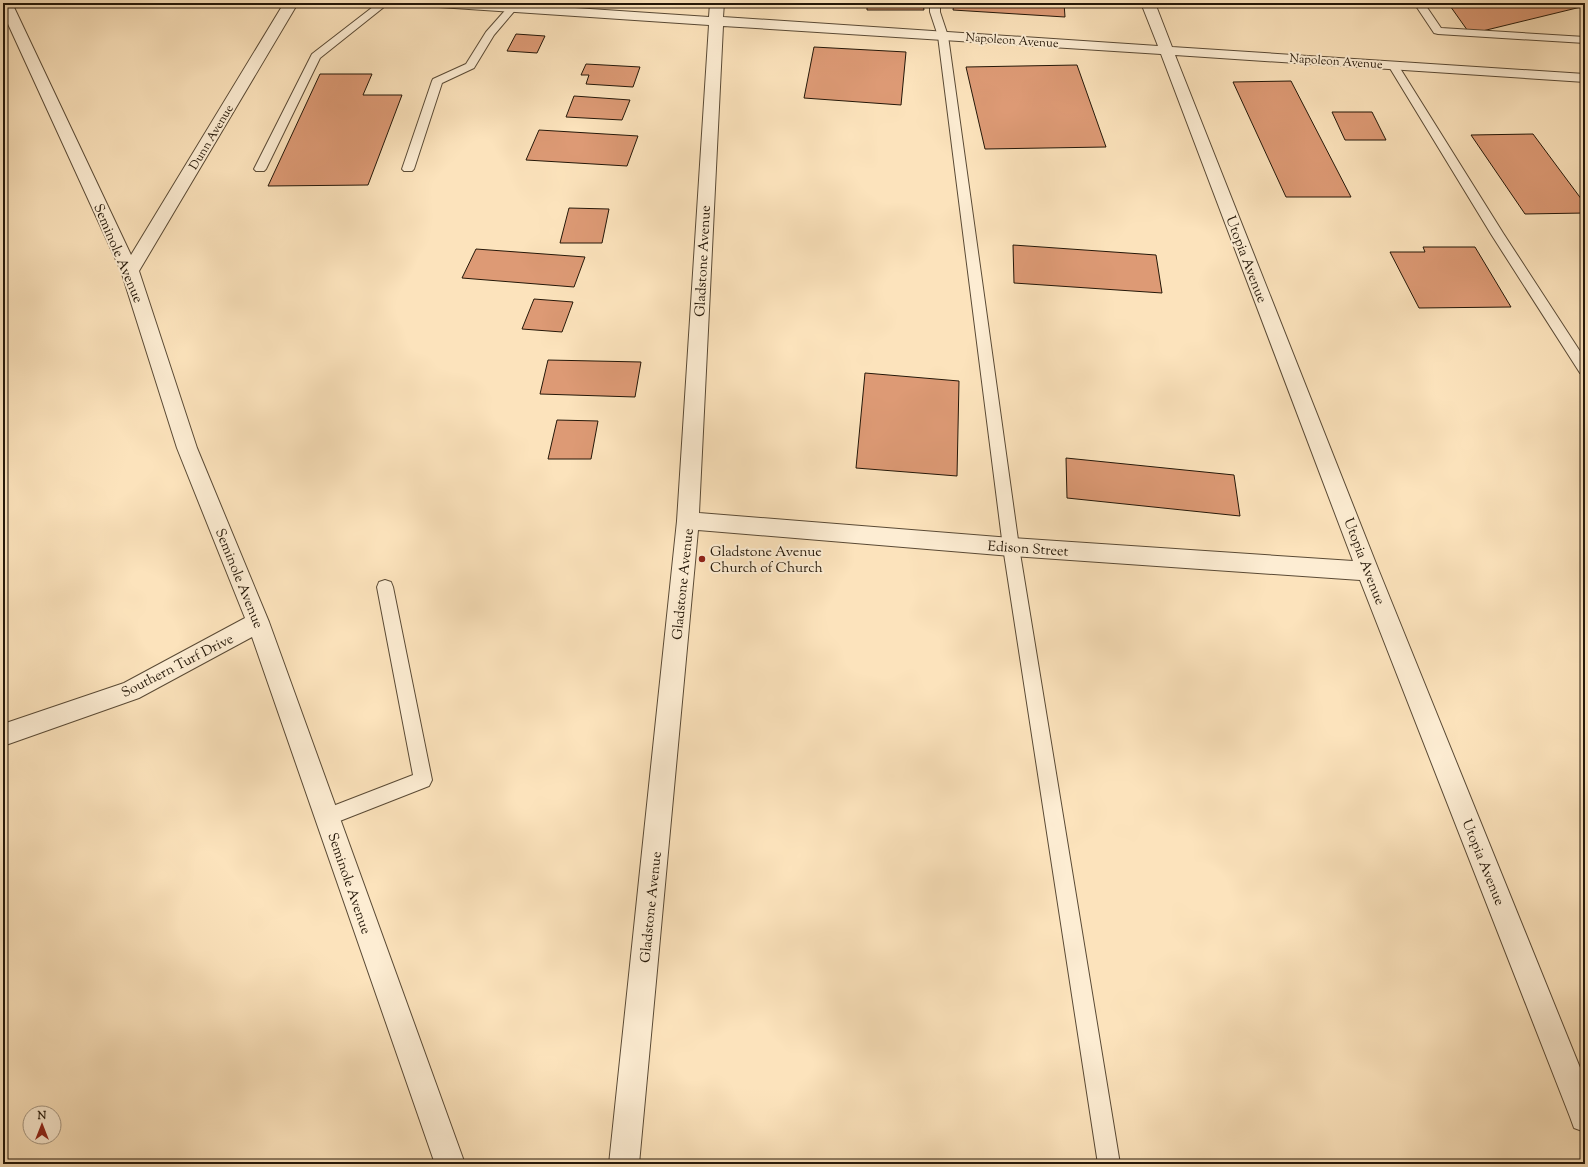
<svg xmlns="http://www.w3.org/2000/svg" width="1588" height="1167" viewBox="0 0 1588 1167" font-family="'Sorts Mill Goudy',serif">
  <rect width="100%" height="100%" fill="#fce3bc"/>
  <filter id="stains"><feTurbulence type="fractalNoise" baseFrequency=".005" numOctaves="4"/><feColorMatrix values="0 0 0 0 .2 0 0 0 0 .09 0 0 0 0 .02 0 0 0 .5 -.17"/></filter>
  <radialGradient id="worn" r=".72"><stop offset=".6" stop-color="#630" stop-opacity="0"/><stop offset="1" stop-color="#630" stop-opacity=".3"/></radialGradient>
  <path fill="#dd9a75" stroke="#241708" d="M867,3h56l1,7h-57z
    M954,3h110l1,14 -112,-7z
    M1448,3h137v3l-115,28z
    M516,34l29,2 -8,17 -30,-2z
    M814,47l92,5 -5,53 -97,-7z
    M586,64l54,3 -7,20 -47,-3 3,-9h-8z
    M1077,65l29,82 -121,2 -19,-82z
    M320,74h52l-9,21h39l-34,90 -100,1z
    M1291,81l60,116h-65l-53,-115z
    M574,96l56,4 -8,20 -56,-3z
    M1332,112h40l14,28h-41z
    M539,130l99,6 -11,30 -101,-6z
    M1533,134l52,70v9l-60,1 -54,-79z
    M569,208l40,1 -7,34h-42z
    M1013,245l143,10 6,38 -148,-10z
    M1423,247h52l36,60 -92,1 -29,-56h35z
    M476,249l109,8 -11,30 -112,-9z
    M534,299l39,3 -11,30 -40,-3z
    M548,360l93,2 -6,35 -95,-3z
    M865,373l94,8 -2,95 -101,-8z
    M557,420l41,1 -7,38h-43z
    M1066,458l168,17 6,41 -173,-18z"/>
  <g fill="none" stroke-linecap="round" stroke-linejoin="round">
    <g stroke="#5a4a35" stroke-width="2">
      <path id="service" d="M378,3h11l-69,55 -54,111 -2,2h-8l-2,-2 58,-115z
        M930,3h10v9l8,24 71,511 101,617h-22l-95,-617 -65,-511 -8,-24z
        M1414,3h10l17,25 144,9v6l-147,-9 -4,-1z
        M512,5l5,3 -23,27 -20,33 -32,15 -28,86 -2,2h-8l-2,-2 30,-88 1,-2 33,-15 20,-32 23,-26z
        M1393,62l5,3 105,168 82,126v16l-5,-2 -89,-139 -103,-169z
        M385,580l6,2 2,5 39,193 -3,6 -102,40 -7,-3 -2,-6 2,-6 93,-36 -36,-188 2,-5z"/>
    </g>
    <g stroke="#5a4a35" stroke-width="2">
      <path id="minor" d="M3,3h9l119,252 153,-252h14l-159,268 58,177 72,174 196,542h-30l-183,-527 -113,61 -136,48v-22l121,-41 121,-65 -68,-170 -56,-177 -118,-258z
        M432,3h69l208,14 1,-14h14l-1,14 435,29 -17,-43h14l17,44 413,27v8l-410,-27 204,516 206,509v52l-11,-4 -4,-11 -210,-537 -349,-24 -313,-26 -59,634h-30l68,-643 32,-496 -270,-18 -5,-1zM723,26l438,28 192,507 -342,-23 -312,-25z"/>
    </g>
    <use href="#service" fill="#fdedd3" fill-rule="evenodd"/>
    <use href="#minor" fill="#fdedd3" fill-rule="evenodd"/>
  </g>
  <circle fill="#8f2418" stroke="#fdedd3" stroke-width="1.5" cx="702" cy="559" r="4"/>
  <g text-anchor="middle" stroke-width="4" stroke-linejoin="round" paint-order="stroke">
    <g font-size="12" fill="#241708" stroke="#fdedd3">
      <text transform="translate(1012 40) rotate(4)" y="4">Napoleon Avenue</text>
      <text transform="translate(1336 61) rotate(4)" y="4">Napoleon Avenue</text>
      <text transform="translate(211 137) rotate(-59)" y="4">Dunn Avenue</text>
    </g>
    <g font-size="14" fill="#241708" stroke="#fdedd3">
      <text transform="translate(119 253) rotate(67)" y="5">Seminole Avenue</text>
      <text transform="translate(1247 259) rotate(69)" y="5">Utopia Avenue</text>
      <text transform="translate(702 261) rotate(-87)" y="5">Gladstone Avenue</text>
      <text transform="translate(1028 548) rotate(4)" y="5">Edison Street</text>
      <text transform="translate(1365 561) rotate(69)" y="5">Utopia Avenue</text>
      <text transform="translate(240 578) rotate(68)" y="5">Seminole Avenue</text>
      <text transform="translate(682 584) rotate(-84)" y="5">Gladstone Avenue</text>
      <text transform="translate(177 665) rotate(-27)" y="5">Southern Turf Drive</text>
      <text transform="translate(1484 862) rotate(68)" y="5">Utopia Avenue</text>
      <text transform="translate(350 883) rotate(71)" y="5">Seminole Avenue</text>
      <text transform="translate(650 907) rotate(-84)" y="5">Gladstone Avenue</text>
    </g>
    <g font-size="14" fill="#241708" stroke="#fdedd3" text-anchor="start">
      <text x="710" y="556">Gladstone Avenue<tspan x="710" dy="16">Church of Church</tspan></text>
    </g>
  </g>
  <rect width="1588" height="1167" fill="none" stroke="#fce3bc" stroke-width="16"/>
  <rect x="4" y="4" width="1580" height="1159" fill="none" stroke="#241708" stroke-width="2"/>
  <rect x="8" y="8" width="1572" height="1151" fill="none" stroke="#241708"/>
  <g transform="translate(42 1125)"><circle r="19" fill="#fdedd3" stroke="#a69782"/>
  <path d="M0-3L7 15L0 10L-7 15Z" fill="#8f2418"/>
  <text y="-6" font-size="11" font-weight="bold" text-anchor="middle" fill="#241708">N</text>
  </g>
  <rect width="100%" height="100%" filter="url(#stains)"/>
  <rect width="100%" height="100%" fill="url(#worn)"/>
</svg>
